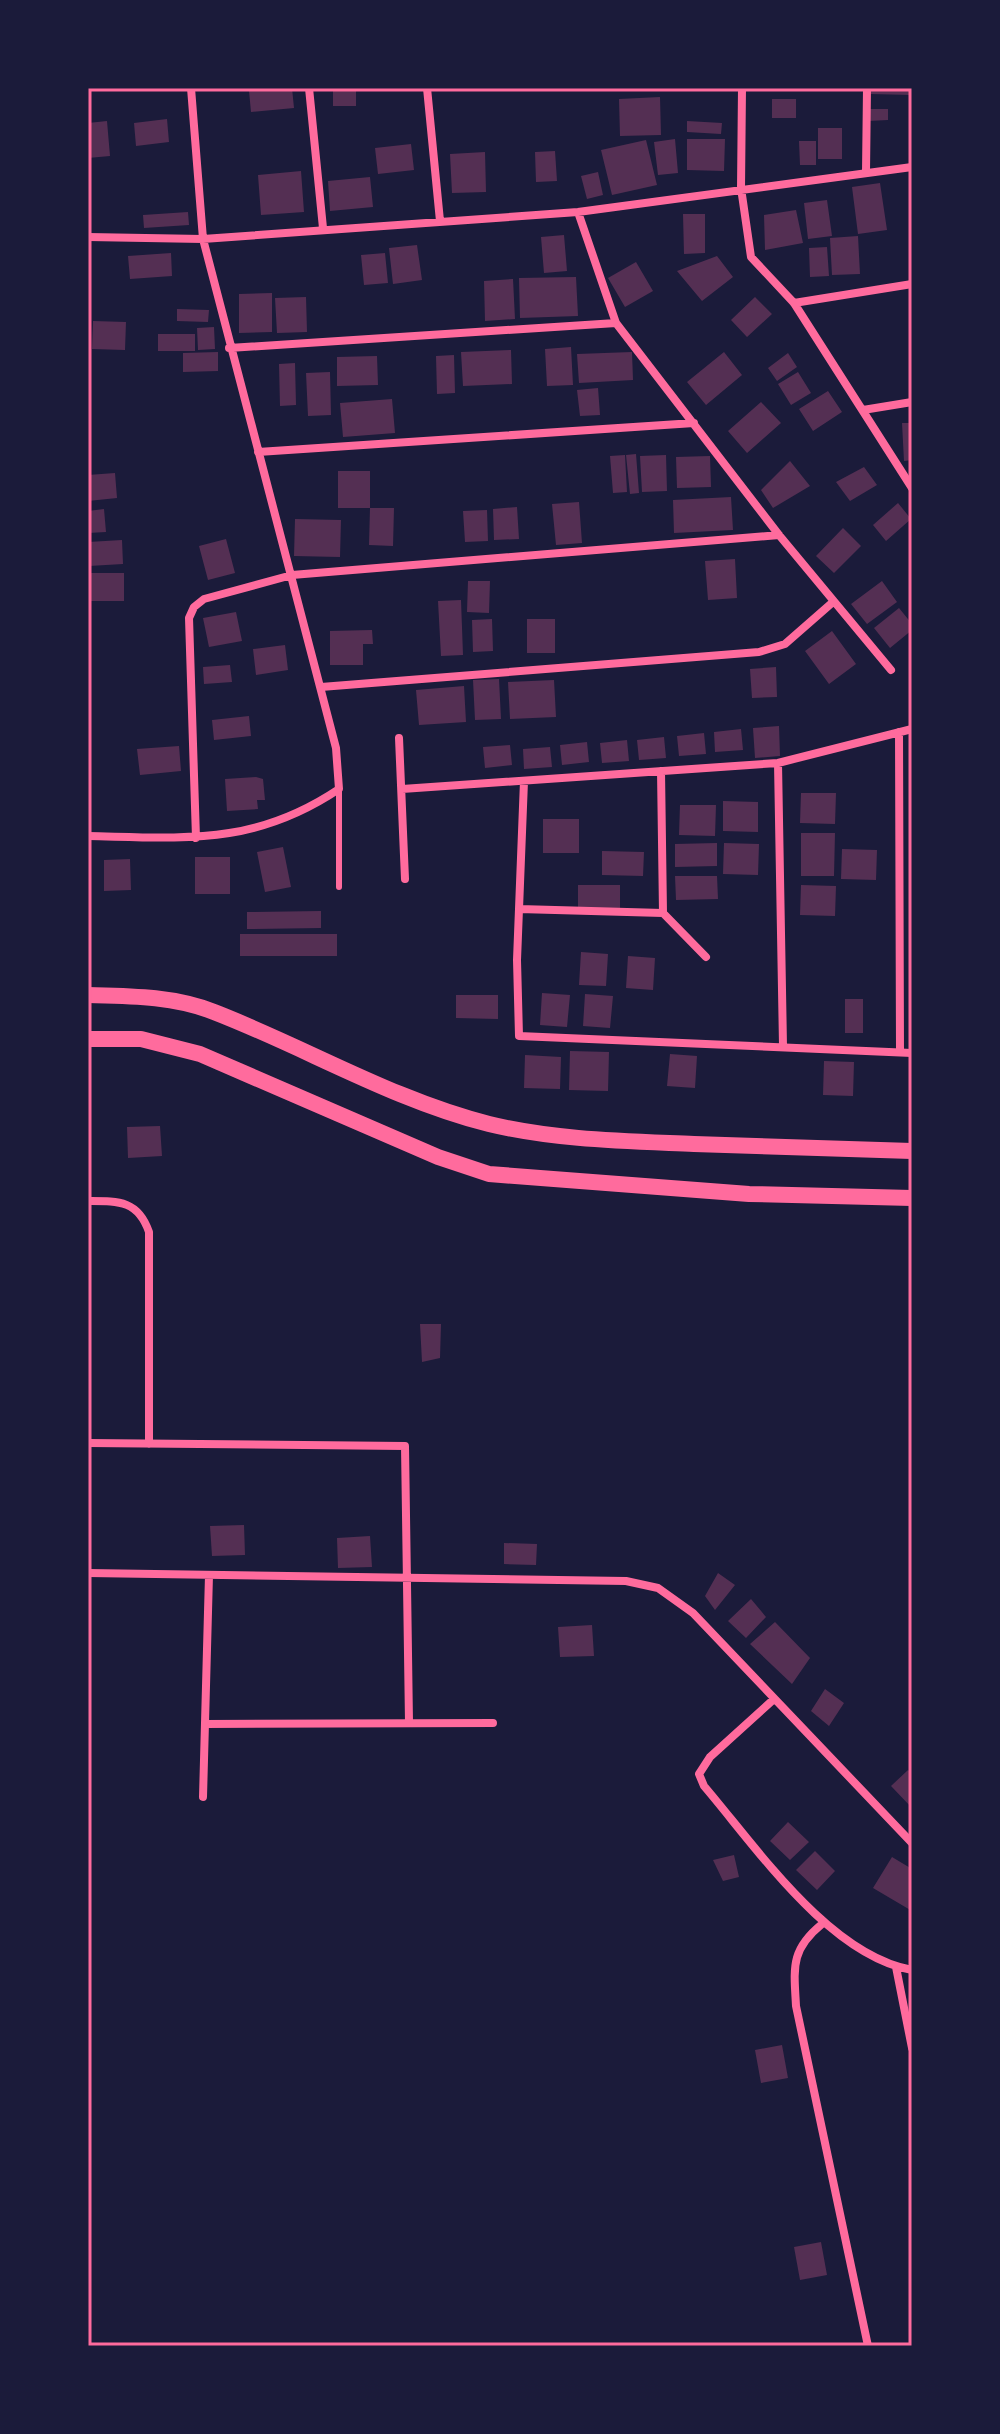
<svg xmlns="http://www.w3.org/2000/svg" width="1000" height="2434" viewBox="0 0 1000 2434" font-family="Helvetica,sans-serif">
  <rect width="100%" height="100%" fill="#1b1b3a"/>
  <path fill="#542f53" d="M292,88l2,20 -43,4 -2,-21z
    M333,88h23v18h-23z
    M870,88h41v7l-41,-1z
    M660,97l1,38 -41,1 -1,-37z
    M772,99h24v19h-24z
    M867,109h21v11l-20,1z
    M167,119l2,23 -33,4 -2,-23z
    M107,121l3,35 -22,2v-35z
    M687,121l35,2 -1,11 -34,-2z
    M818,128h24v31h-24z
    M675,139l3,34 -20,2 -4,-33z
    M687,139h38l-1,32 -37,-1z
    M646,140l11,45 -45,10 -11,-45z
    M799,141h17v24h-16z
    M411,144l3,26 -36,4 -3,-26z
    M555,151l2,30 -21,1 -1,-30z
    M485,152l1,40 -34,1 -2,-39z
    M301,171l3,41 -43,3 -3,-40z
    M598,172l5,23 -16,4 -6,-23z
    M370,177l3,30 -43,4 -2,-30z
    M880,183l7,47 -29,4 -6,-47z
    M827,200l5,36 -24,3 -4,-36z
    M796,210l7,33 -38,7 -1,-35z
    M188,212l1,13 -45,3 -1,-13z
    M683,214h22v39l-21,1z
    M564,235l3,36 -23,2 -3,-36z
    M858,236l2,38 -28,1 -2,-37z
    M417,245l5,35 -29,4 -4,-36z
    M827,247l2,29 -19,1 -1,-29z
    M171,253l1,23 -42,3 -2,-23z
    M385,253l3,30 -24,2 -3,-30z
    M717,256l16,21 -31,24 -25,-30z
    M636,262l17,29 -28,16 -17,-29z
    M576,277l2,39 -58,2 -1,-40z
    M513,279l2,40 -30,2 -1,-40z
    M272,293v39l-33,1v-39z
    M306,297l1,35 -30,1 -2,-35z
    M755,297l17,17 -25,23 -16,-17z
    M177,309l32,1 -1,12 -31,-1z
    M93,321l33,1 -1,28 -33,-1z
    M214,327l1,22 -17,1 -1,-22z
    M158,334h37v17h-37z
    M571,347l2,38 -26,1 -2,-37z
    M511,350l1,34 -49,2 -2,-34z
    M218,352v19l-35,1v-19z
    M632,352l1,28 -54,3 -2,-29z
    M724,352l18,23 -36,30 -19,-23z
    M788,353l9,14 -20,14 -9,-13z
    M454,355l1,38 -18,1 -1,-38z
    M377,356l1,29 -41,1v-29z
    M295,363l1,42 -16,1 -1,-42z
    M330,372l1,43 -23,1 -2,-43z
    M798,372l13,21 -20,12 -13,-21z
    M598,388l2,27 -20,1 -3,-26z
    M828,391l14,21 -29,19 -14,-22z
    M392,399l3,34 -52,4 -3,-34z
    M761,402l20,21 -34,30 -19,-22z
    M902,423h10v37l-8,1z
    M636,454l3,39 -9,1 -4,-39z
    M625,455l2,37 -14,1 -3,-37z
    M666,455l1,36 -25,1 -2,-36z
    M710,456l1,31 -34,1 -1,-31z
    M790,461l20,25 -37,22 -12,-18z
    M864,467l13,18 -27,16 -14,-19z
    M338,471h32v37h-32z
    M115,473l2,25 -29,3v-26z
    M731,497l2,33 -59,3 -1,-33z
    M579,502l3,41 -26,2 -4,-41z
    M898,503l13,16 -25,22 -13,-16z
    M517,507l2,32 -25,1 -1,-31z
    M370,508h24l-1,38 -24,-1z
    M104,509l2,23 -18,1v-22z
    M487,510l1,31 -23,1 -2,-31z
    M295,519l46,1 -1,37 -46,-1z
    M843,528l18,18 -27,27 -18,-17z
    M226,539l9,34 -27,7 -9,-34z
    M122,540l1,24 -34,2 -1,-24z
    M735,559l2,39 -29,2 -3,-39z
    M88,573h36v28h-36z
    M468,581h22l-1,32 -22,-1z
    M882,581l15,21 -30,22 -16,-20z
    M461,600l2,55 -22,1 -3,-55z
    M899,608l13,16v6l-22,18 -16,-20z
    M236,612l6,29 -33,6 -6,-29z
    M492,619l1,32 -20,1 -1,-32z
    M527,619h28v34h-28z
    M372,630l1,14h-10v21h-33v-34z
    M832,631l24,33 -27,20 -24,-33z
    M285,645l3,25 -32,5 -3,-26z
    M230,665l2,17 -28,2 -1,-17z
    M776,667l1,30 -25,1 -2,-29z
    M499,679l2,40 -26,1 -2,-40z
    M554,680l2,37 -46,2 -2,-37z
    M464,686l2,36 -47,3 -3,-35z
    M249,716l2,20 -37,4 -2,-20z
    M779,726l1,30 -25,2 -2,-30z
    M741,729l2,21 -28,2 -1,-20z
    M704,733l2,21 -27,2 -2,-20z
    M664,737l2,21 -27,2 -2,-20z
    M627,740l2,21 -27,2 -2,-20z
    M587,742l2,20 -27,3 -2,-20z
    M510,745l2,20 -27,3 -2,-21z
    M179,746l2,25 -41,4 -3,-26z
    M550,747l2,20 -28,2 -1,-20z
    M256,777l7,2 2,21h-8l1,9 -31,2 -2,-32z
    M801,793h35l-1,31 -35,-1z
    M723,801l35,1v30l-35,-1z
    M680,805h36l-1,31 -36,-1z
    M543,819h36v34h-36z
    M801,833h34l-1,43h-33z
    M717,843v23l-42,1v-23z
    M724,843l35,1 -1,31 -35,-1z
    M283,847l8,40 -26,5 -8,-40z
    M842,849l35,1 -1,30 -35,-1z
    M602,851l42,1 -1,24 -41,-1z
    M195,857h35v37h-35z
    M130,859l1,31 -27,1v-31z
    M675,876h42l1,23 -42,1z
    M578,885h42v24l-42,-1z
    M801,885l35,1 -1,30 -35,-1z
    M321,911v17l-74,1v-17z
    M240,934h97v22h-97z
    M581,952l27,2 -2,32 -27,-1z
    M628,956l27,2 -2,32 -27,-2z
    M542,993l28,2 -3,32 -27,-2z
    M585,994l28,2 -3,32 -27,-2z
    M456,995h42v24l-42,-1z
    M845,999h18v34h-18z
    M570,1051l39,1 -1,39 -39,-1z
    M670,1054l27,2 -2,32 -28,-2z
    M525,1055l36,2 -1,32 -36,-1z
    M824,1061l30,1 -1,34 -30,-1z
    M160,1126l2,30 -34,2 -1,-31z
    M420,1324h21l-1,34 -18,4z
    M244,1525l1,30 -33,1 -2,-30z
    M370,1536l2,31 -34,1 -1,-30z
    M504,1543l33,1 -1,21 -32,-1z
    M718,1573l17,12 -20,25 -10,-14z
    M751,1599l15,18 -20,21 -18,-17z
    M775,1622l35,36 -18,26 -42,-40z
    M592,1625l2,31 -34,1 -2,-30z
    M825,1689l19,14 -15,23 -18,-15z
    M908,1770l4,4v34l-21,-22z
    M788,1822l21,20 -19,18 -20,-19z
    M815,1851l20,20 -18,19 -21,-20z
    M734,1855l5,22 -16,4 -10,-21z
    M892,1857l20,12v42l-39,-23z
    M782,2045l6,33 -27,5 -6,-33z
    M821,2242l6,33 -27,5 -6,-33z"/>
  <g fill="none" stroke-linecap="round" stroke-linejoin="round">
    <path stroke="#ff6b9d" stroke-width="6" d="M339,789v98"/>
    <path stroke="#ff6b9d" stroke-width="8" d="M309,88l14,140
      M427,88l13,133
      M742,88l-1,100 10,69 43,46 118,185
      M866,172l1,-84
      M578,212l38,111 163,212 112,135
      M88,237l115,2 375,-27 334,-45
      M794,303l118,-19
      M229,348l387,-25
      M863,410l49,-8
      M258,452l436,-29
      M321,687l438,-35 26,-8 48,-42
      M899,732l1,320
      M399,738l6,141
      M778,763l5,283
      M661,771l2,142 43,44
      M524,781l-7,179 2,76 393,17
      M402,789l376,-26 134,-34
      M88,836c97,2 166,10 251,-47l-3,-41 -133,-509 -12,-151
      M196,838l-7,-220 5,-11 10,-8 88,-24 487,-40
      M519,909l144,4
      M88,1201c30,0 50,-1 61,31v212
      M88,1443l317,3 4,276
      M88,1573l538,8 32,7 35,25 219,230
      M774,1699l-64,58 -11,17 5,12c53,62 125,169 208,184
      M205,1724l288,-1
      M203,1797l6,-222
      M822,1924c-32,26 -28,44 -26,82l72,340
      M896,1967l16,81"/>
    <path stroke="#ff6b9d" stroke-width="16" d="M88,995c41,1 86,1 126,17 91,35 179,88 275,112 66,16 136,17 205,20 72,2 145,4 218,7
      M88,1039h53l59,15 238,103 51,17 260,20 163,4"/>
  </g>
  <rect width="1000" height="2434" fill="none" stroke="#1b1b3a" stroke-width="180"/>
  <rect x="90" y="90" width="820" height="2254" fill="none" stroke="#ff6b9d" stroke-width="3"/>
</svg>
